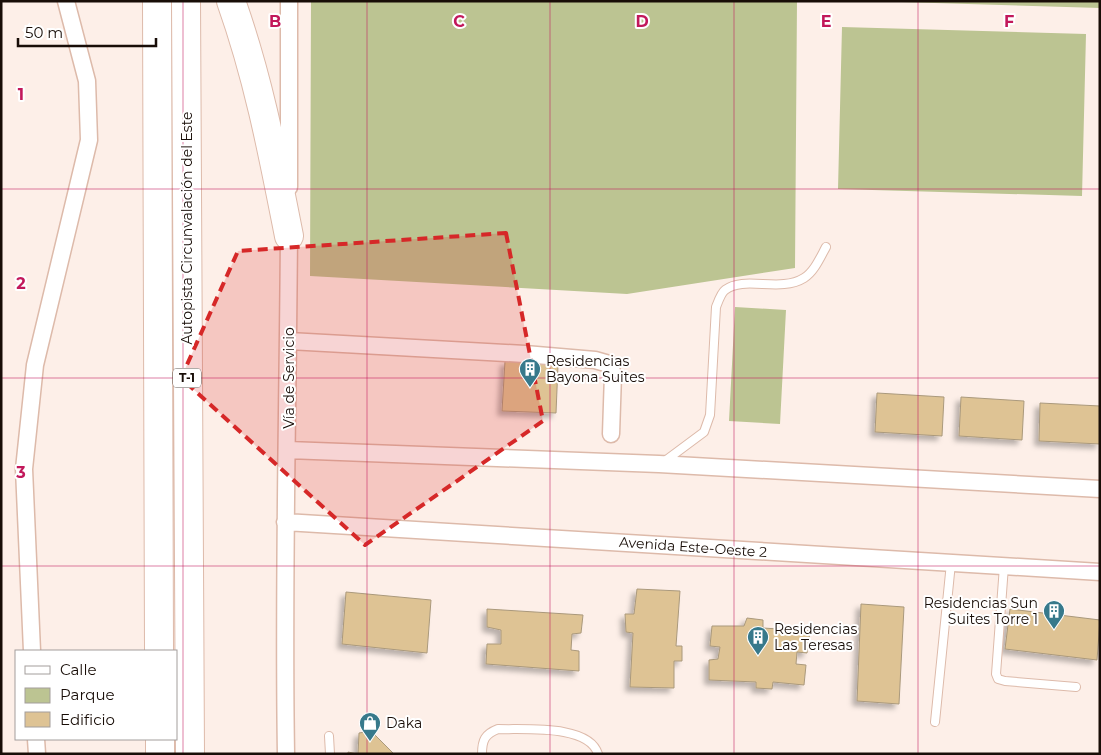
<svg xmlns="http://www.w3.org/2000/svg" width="1101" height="755" viewBox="0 0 1101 755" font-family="Montserrat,sans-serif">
  <defs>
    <filter id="shadow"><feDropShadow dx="-4.5" dy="4.5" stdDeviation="2.5" flood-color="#0004"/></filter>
  </defs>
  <rect width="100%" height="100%" fill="#fdefe8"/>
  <path fill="#bcc492" d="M311,1h486l-2,267 -168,26 -317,-18z
    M868,1h232v7z
    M842,27l244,7 -4,162 -244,-7z
    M735,307l51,3 -6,114 -51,-3z"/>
  <path fill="#dec394" stroke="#aa997c" filter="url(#shadow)" d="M505,361l53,4 -2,48 -54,-2z
    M877,393l67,4 -2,39 -67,-4z
    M961,397l63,4 -2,39 -63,-4z
    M1040,403l60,3v38l-61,-3z
    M637,589l43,2 -4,55h6v15h-8v27l-44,-1 3,-54 -7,-1 -1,-18h9z
    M346,592l85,8 -4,53 -85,-9z
    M861,604l43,3 -5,97 -42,-3z
    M487,609l96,6 -2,18 -9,1 -1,16 8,1v20l-93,-7 1,-20h14v-14l-14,-3z
    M1010,609l90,11 -3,40 -92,-11z
    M747,618l16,2v8l47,3 -3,22 -10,-1 -1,12 10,1 -2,20 -31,-3 -1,7 -16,-1v-6l-47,-2v-20l9,-1 2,-12 -10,-1 2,-20h32z
    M371,731l23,23h-46v-2l10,2 1,-21z"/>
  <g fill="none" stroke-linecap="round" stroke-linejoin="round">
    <g stroke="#ddbaaa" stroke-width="10">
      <path id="lane" d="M665,461l39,-29 6,-17 6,-108c2,-5 5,-14 9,-17 19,-15 55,3 79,-12 10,-6 16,-20 22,-31
        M1004,566l-8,108 2,5 7,2 71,6
        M935,722l16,-159
        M329,736l1,18
        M482,754c0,-14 3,-20 16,-25 26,1 91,-5 100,25"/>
    </g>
    <g stroke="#ddbaaa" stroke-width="19">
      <path id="street" d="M289,187v-186
        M289,341l236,13 70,6 14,4 4,10 -2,60
        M288,450l371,14 441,25
        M285,522l815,50
        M32,651l-8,-182 11,-104 54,-225 -2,-59 -21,-80
        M36,739l1,15
        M286,754c-3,-175 2,-350 3,-525"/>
    </g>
    <g stroke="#ddbaaa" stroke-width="30">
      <path id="highway" d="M157,1l2,650
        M186,1l4,753
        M231,1c28,79 42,154 58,235
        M160,739v15"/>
    </g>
    <use href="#lane" stroke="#fff" stroke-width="8"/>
    <use href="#street" stroke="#fff" stroke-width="16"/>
    <use href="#highway" stroke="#fff" stroke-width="28"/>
  </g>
  <path fill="#d62828" fill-opacity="0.2" stroke="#d62828" stroke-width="4" stroke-dasharray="10 6" stroke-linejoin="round" d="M506,233l37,188 -178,124 -184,-167 57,-127z"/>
  <path fill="none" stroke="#c2185b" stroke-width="1" stroke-opacity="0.55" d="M183,1v753M367,1v753M550,1v753M734,1v753M918,1v753M1,189h1099M1,378h1099M1,566h1099"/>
  <defs>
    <g id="building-pin" transform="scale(1.125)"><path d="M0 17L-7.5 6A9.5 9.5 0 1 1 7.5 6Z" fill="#37798b" stroke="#fff"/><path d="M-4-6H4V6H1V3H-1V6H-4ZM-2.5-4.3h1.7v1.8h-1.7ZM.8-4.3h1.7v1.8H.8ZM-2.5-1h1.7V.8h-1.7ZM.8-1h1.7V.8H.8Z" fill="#fff"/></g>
    <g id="shop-pin" transform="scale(1.125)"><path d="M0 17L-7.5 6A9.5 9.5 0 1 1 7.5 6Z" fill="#37798b" stroke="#fff"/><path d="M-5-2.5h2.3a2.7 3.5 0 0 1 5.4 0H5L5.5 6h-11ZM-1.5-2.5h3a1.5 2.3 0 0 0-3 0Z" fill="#fff"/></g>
  </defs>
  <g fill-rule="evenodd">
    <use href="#building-pin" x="530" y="369"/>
    <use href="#building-pin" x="1054" y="611"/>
    <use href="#building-pin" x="758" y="637"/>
    <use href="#shop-pin" x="370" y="723"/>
  </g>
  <g text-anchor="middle" stroke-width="4" stroke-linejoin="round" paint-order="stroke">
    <rect fill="#fff" stroke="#5d5651" stroke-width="1" x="173" y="368.5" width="28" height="19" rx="4"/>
    <g font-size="12" font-weight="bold" fill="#180d07">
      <text x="187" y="382">T-1</text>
    </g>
    <g font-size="14" fill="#180d07" stroke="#fff">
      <text transform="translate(187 228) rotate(-90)" y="5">Autopista Circunvalación del Este</text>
      <text transform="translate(289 378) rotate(-90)" y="5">Vía de Servicio</text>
      <text transform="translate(693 547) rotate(4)" y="5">Avenida Este-Oeste 2</text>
    </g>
    <g font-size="14" fill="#180d07" stroke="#fff" text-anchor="start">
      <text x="546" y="366">Residencias<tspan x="546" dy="16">Bayona Suites</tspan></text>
      <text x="1038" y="608" text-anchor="end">Residencias Sun<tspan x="1038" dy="16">Suites Torre 1</tspan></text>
      <text x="774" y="634">Residencias<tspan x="774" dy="16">Las Teresas</tspan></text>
      <text x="386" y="728">Daka</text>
    </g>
  </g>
  <g font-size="16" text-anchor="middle" font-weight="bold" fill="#c2185b" stroke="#fff" stroke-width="4" stroke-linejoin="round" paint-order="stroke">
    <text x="275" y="27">B</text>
    <text x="459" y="27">C</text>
    <text x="642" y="27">D</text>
    <text x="826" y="27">E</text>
    <text x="1009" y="27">F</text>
    <text x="21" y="100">1</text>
    <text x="21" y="289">2</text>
    <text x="21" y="478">3</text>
  </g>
  <rect width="1101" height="755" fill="none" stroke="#180d07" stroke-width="5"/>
  <rect x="15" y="650" width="162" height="90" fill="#ffffff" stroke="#a39e9c"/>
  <rect x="25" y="666" width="25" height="8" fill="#ffffff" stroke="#a39e9c"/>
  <text x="60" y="675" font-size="15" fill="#180d07">Calle</text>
  <rect x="25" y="688" width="25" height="15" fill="#bcc492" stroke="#a39e9c"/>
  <text x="60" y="700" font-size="15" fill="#180d07">Parque</text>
  <rect x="25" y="712" width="25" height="15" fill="#dec394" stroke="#a39e9c"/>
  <text x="60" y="725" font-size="15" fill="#180d07">Edificio</text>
  <path d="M18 38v8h138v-8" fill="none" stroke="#180d07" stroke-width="2.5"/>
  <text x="25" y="38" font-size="15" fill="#180d07" stroke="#ffffff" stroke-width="4" paint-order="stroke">50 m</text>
</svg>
